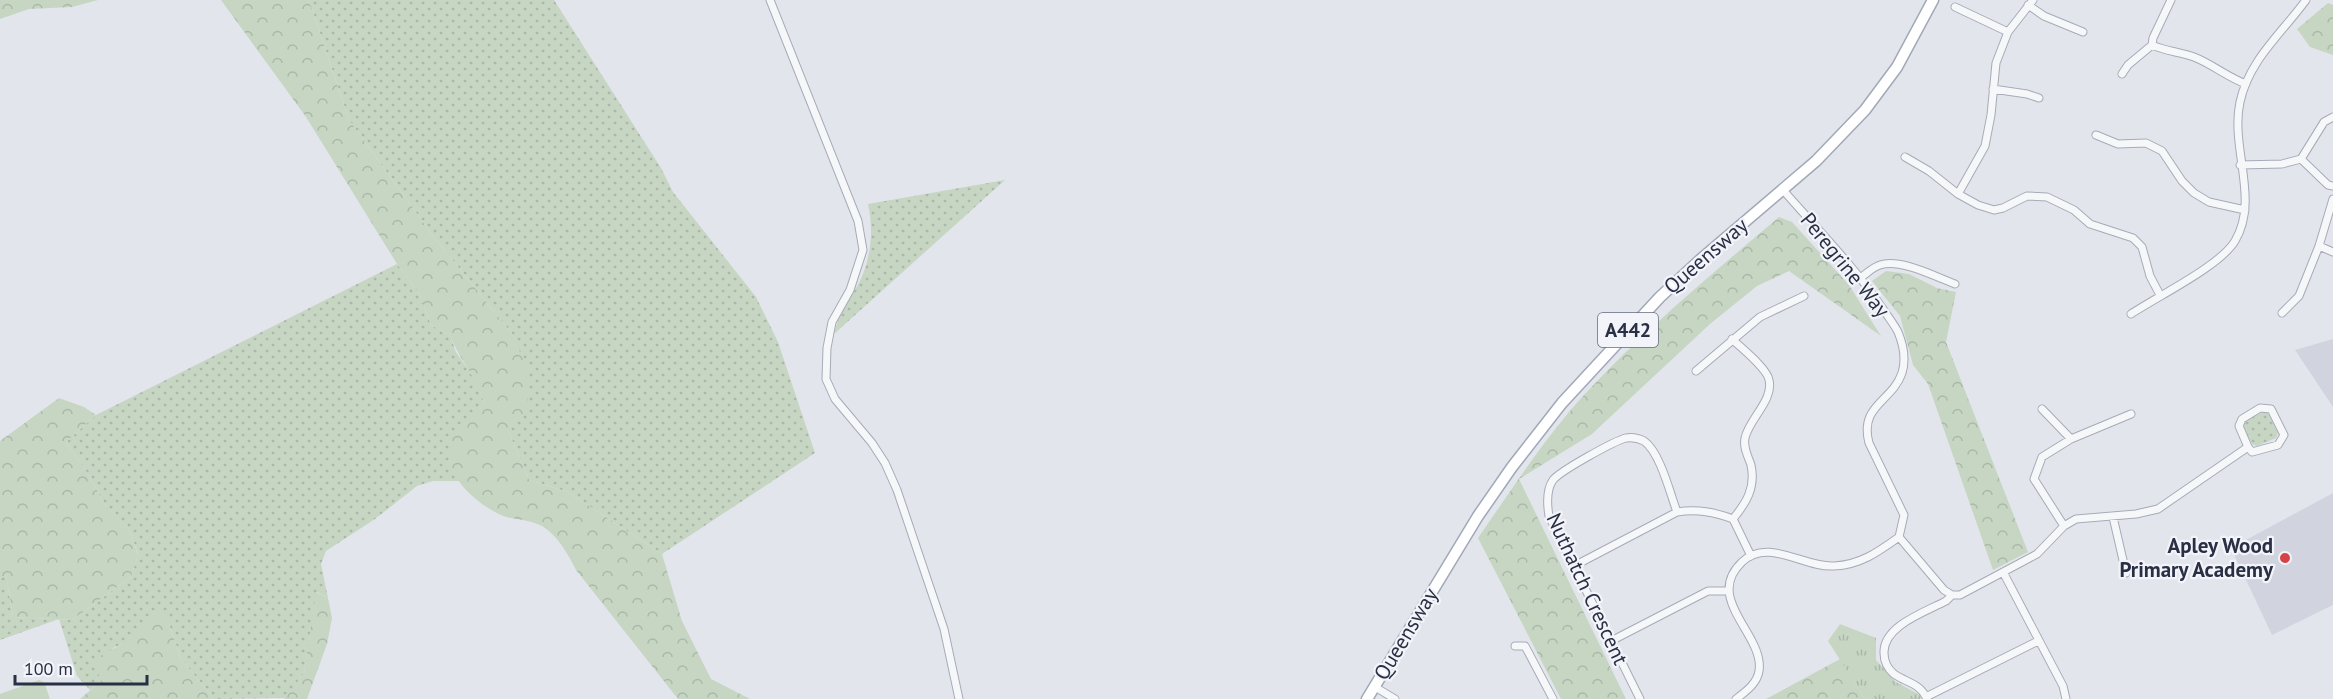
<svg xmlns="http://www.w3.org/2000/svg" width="2333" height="699" viewBox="0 0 2333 699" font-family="'PT Sans',sans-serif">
  <defs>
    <pattern id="grass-dots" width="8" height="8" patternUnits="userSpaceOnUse" patternTransform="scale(1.5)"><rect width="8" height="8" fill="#c6d6c3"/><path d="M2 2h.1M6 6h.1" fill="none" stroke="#aab8a9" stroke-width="1.8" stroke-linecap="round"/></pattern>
    <pattern id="forest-crowns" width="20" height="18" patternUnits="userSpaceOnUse" patternTransform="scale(1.5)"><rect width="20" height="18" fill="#c6d6c3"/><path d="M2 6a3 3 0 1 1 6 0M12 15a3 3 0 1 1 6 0" fill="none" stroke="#aab8a9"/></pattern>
    <pattern id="park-tufts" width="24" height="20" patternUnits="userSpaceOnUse" patternTransform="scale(1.5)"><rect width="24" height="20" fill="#c6d6c3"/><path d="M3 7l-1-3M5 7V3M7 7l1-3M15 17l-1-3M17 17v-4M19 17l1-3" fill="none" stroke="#aab8a9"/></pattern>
  </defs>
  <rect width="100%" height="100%" fill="#e3e5ec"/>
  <path fill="#d1d4de" d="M2333,339v68l-38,-57z
    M2333,493v112l-61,30 -41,-87z"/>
  <path fill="url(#grass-dots)" d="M309,0h245l107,168 12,24 83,105 22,45 37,111 -153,101 -94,-62 -39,-12 -21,-50 5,-95 -80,-99 -84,-116z
    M1005,180l-161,145 -10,9c4,-19 16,-35 25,-51 12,-24 15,-52 9,-79z
    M397,264l22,29 12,32 19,10 6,17 22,32 6,19 -33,38 -2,20 11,20h-27l-16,5 -42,33 -49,32 -5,13 7,34 -11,-6 -13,81 -18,25 -72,1 -33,-40 -12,-35 -56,24 -12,33 -11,9 -13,-14 -18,-57 -59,21v-62l6,-3 7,42 59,3 59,-43 7,-23 -8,-23 -25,-26 -17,-31 -22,-32 30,-27z
    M2263,412l5,1 10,20 -2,5 -19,8 -5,-2 -9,-18 1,-5z"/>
  <path fill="url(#forest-crowns)" d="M0,0h98l-26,7 -43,2 -29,10z
    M221,0h88l40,120 84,116 80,99 14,34 1,39 -20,22 21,50 39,12 94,62 20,67 29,58 39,20h-72l-102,-129c-8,-16 -18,-34 -34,-44 -11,-6 -24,-6 -36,-9 -27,-10 -66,-43 -56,-75 4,-12 25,-29 34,-39 -7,-26 -25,-43 -34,-68l-19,-10 -12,-32 -22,-29 -91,-147z
    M2328,3l5,2v50l-23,-8 -13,-18z
    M1779,217l13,5 57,63 32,51 -92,-65 -32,15 -47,38 -118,110 -73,45 107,220h-65l-83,-161c34,-49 66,-99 106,-143 60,-65 128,-121 195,-178z
    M1886,271l23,3 28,14 19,4 -10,50 82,210 -35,18 -65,-186 -15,-19 -13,-49 -28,-35z
    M59,398l25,9 12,8 -30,27 22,32 17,31 25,26 8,24 -7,22 -59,43 -59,-3 -7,-42 -6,3v-137z
    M316,592l12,6 4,20 -5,26 -20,55h-23l20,-26z
    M159,610l10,14 12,35 33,40h-134l21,-18 -8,-21 40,-22z
    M1840,659l25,40h-99z"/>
  <path fill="url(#park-tufts)" d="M1840,624l36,14v22l20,22 24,13 1,4h-56l-37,-58z"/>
  <path fill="#c6d6c3" d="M39,680l5,2 6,17h-50v-5z"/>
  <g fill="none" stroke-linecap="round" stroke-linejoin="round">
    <g stroke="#a7abb7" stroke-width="9">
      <path id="street" d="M770,0l88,221 5,29 -13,40 -18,32 -5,26 -1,31 9,20 37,44 13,20 12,27 47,139 15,70
        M2171,0l-18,38 -1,7c13,6 28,7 42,12 18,7 33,20 52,27
        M2028,5l16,11 39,16
        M1955,7l53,25
        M2122,74l6,-9 24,-20
        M1993,89l34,5 12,4
        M2096,135l22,9 28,-1 16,8 20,30 12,12 15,9 36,8
        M1905,157l24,14 29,23 20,11 16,5 9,-2 24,-12 20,1 27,13 16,14 43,14 9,9 8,29 10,19
        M2301,159l23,-37 9,-5
        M2240,165l42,-1 19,-5 27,26 5,1
        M1958,194l27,-48 6,-31 5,-52 12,-31 25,-32
        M2319,246l14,6
        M1860,278c6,-4 13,-11 20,-13 20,-7 56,12 75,19
        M2282,313l17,-17 20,-50 14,-47
        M2131,314c27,-18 89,-48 104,-73 25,-42 -5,-93 5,-139 9,-42 42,-69 66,-102
        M1732,339c9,9 35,29 37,41 5,20 -20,39 -24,58 -2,10 3,18 6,27 5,23 -5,38 -18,54l18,37
        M1696,371l64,-54 44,-21
        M2260,408l11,1 13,26 -6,10 -26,7 -4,-5 -9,-21 3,-7z
        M2042,409l29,30
        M2113,517l13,56
        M2064,526l-30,-47 8,-22 29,-18 60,-25
        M1899,537l45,53 8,5h8l77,-41 27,-28 12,-7 60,-5 22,-5 90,-62
        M1574,566l103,-54c21,-3 37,0 56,7
        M2003,572l60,114 3,13
        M1611,641l97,-50h21
        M1515,646h10l28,53
        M1375,687l20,12
        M1926,697l112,-56
        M1640,699l-91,-183c-2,-12 -3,-26 4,-36 7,-9 61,-39 73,-42 6,-1 12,0 18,3 16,11 26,52 33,71
        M1736,699c9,-7 21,-15 23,-28 6,-36 -56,-72 -17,-109 26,-25 62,6 92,4 26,-1 44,-14 65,-29l5,-22 -35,-72c-10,-38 23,-41 33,-70 4,-13 1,-29 -4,-41 -4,-8 -10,-15 -15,-23 -29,-43 -66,-80 -100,-119
        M1927,699c-7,-16 -20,-16 -33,-25 -6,-5 -10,-13 -10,-21 -1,-27 41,-41 62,-52l6,-6"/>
    </g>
    <g stroke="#a1a8b8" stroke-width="13">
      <path id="primary" d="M1367,699l111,-183 34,-49 50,-64 98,-106 40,-37 116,-99 49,-51 32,-43 36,-67"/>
    </g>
    <use href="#street" stroke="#f6f7f9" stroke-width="7"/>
    <use href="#primary" stroke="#fff" stroke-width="10"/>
  </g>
  <circle fill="#d54348" stroke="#f3f4f9" stroke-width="2" cx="2285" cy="558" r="6"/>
  <g text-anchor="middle" stroke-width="4.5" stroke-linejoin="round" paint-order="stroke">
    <rect fill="#f3f4f9" stroke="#666b7b" stroke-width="1.5" x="1598" y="313" width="60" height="34" rx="4.5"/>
    <g font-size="20" font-weight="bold" fill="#293045">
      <text x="1628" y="337">A442</text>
    </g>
    <g font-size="21" fill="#293045" stroke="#f3f4f9">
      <text transform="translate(1706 256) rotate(-41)" y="7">Queensway</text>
      <text transform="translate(1845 265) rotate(51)" y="7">Peregrine Way</text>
      <text transform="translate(1587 589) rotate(65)" y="7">Nuthatch Crescent</text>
      <text transform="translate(1406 634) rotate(-59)" y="7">Queensway</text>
    </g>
    <g font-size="21" font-weight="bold" fill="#293045" stroke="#f3f4f9" text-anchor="end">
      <text x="2273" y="553">Apley Wood<tspan x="2273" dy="24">Primary Academy</tspan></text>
    </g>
  </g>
  <path d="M15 675v9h132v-9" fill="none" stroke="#293045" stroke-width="3"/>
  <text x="24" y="675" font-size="18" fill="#293045" stroke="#f3f4f9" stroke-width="4.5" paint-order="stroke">100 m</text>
</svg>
